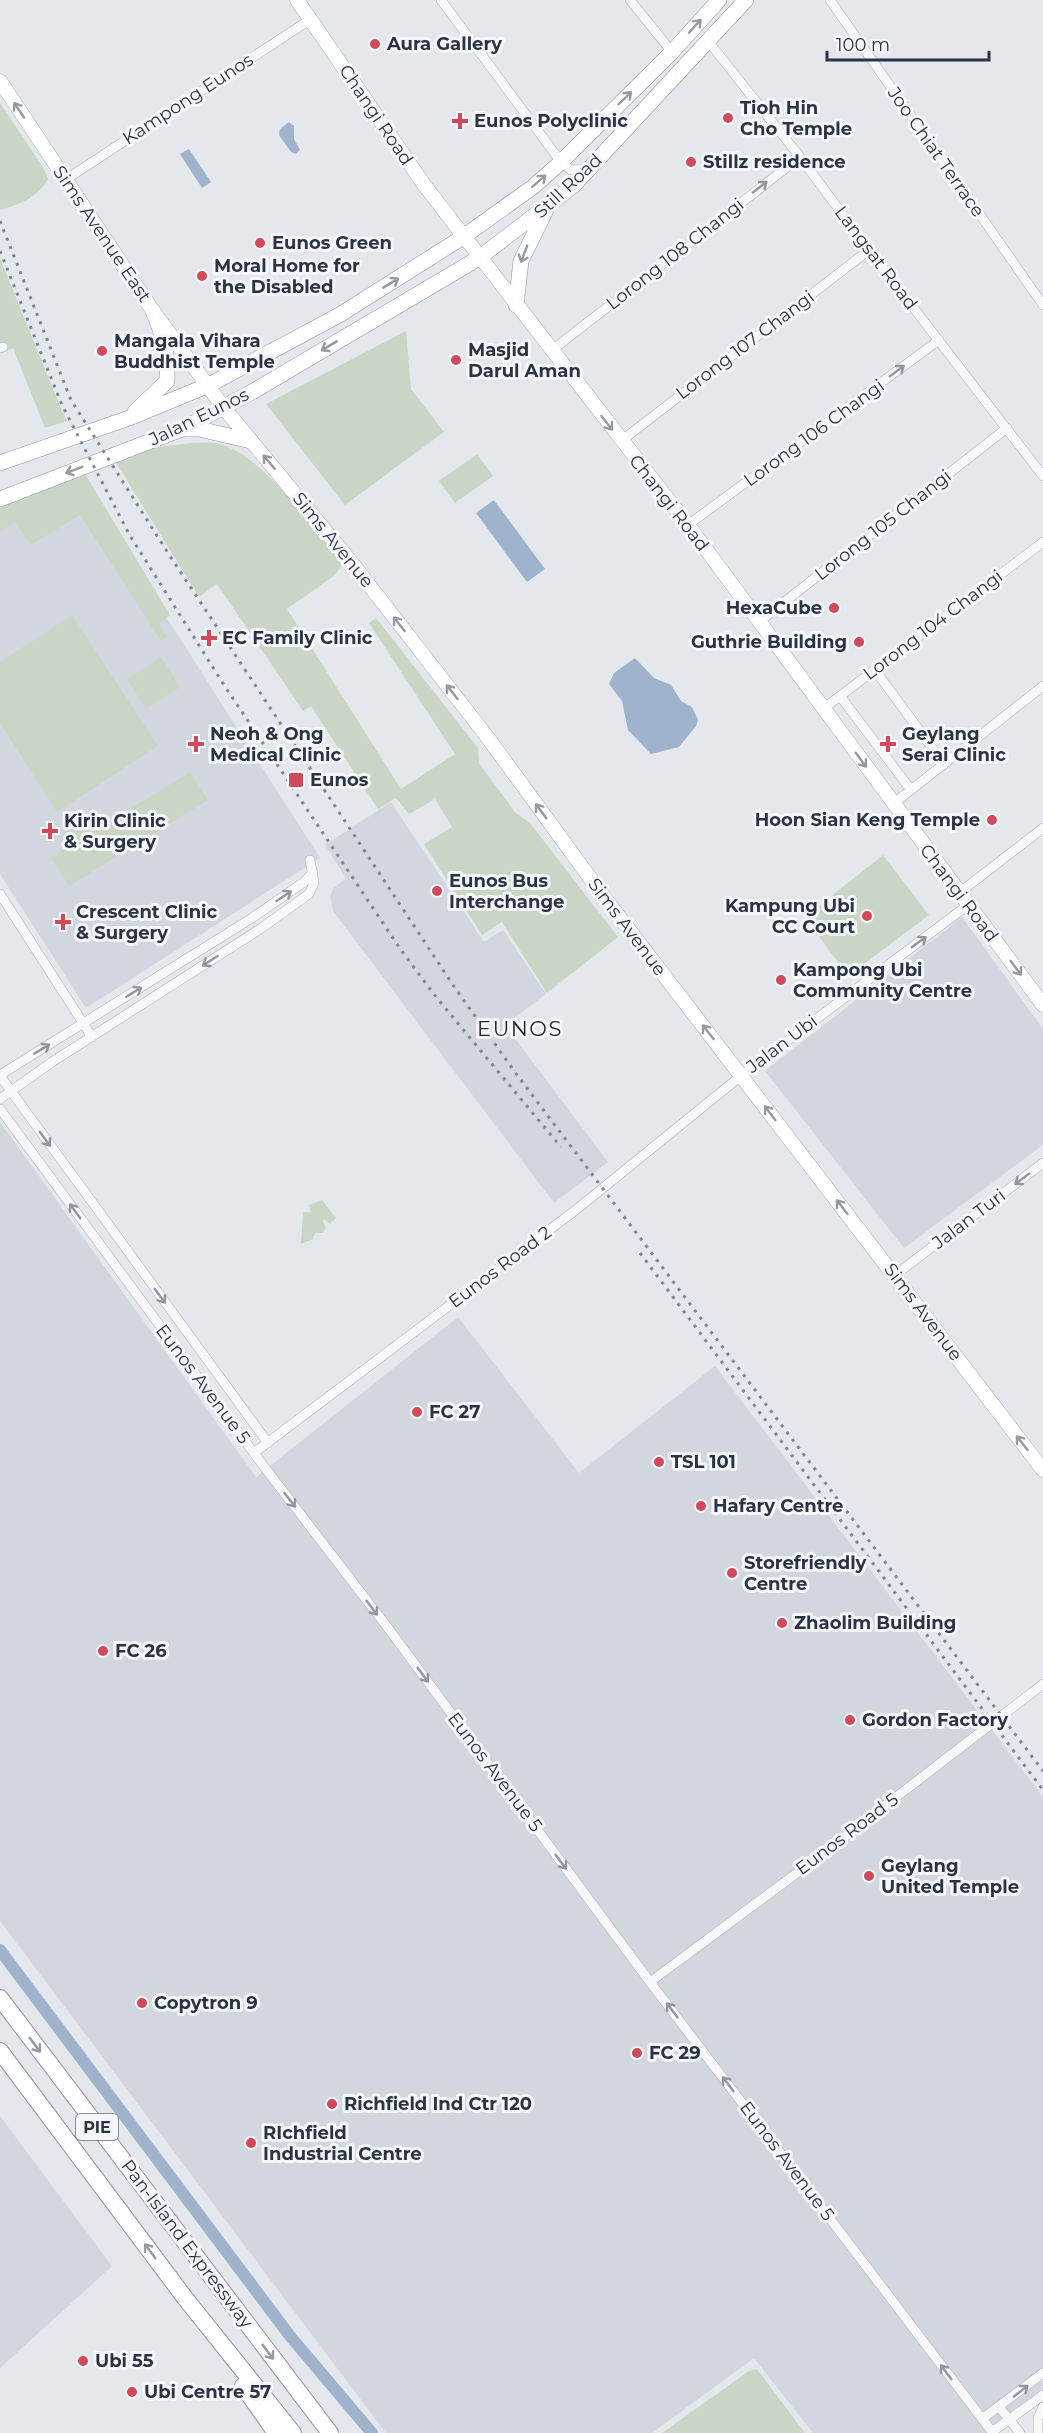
<svg xmlns="http://www.w3.org/2000/svg" width="1043" height="2433" viewBox="0 0 1043 2433" font-family="Montserrat,sans-serif">
  <rect width="100%" height="100%" fill="#e4e7ec"/>
  <path fill="#d2d6de" d="M77,477l243,381 -234,150 -86,-134v-368z
    M391,802l93,140 19,-12 43,64 -41,31 103,137 -54,41 -221,-292 -3,-15 3,-7 13,-11 -21,-33z
    M962,917l81,112v116l-139,103 -139,-177z
    M0,1122l256,355 202,-160 121,156 136,-107 328,431v603l-44,33h-186l-59,-75 -102,75h-266l-386,-512z
    M0,2116l112,150 -112,102z"/>
  <path fill="#c9d6c5" d="M0,103l44,66 4,10c-9,18 -30,26 -48,31z
    M0,258l60,148 7,15 -22,7 -32,-80 -13,6z
    M406,331l5,58 33,43 -99,73 -79,-101z
    M191,443c8,0 16,-1 23,0 47,7 101,87 128,122l-7,10 -48,34 114,180 54,-35 -86,-131 7,-5 102,130 1,15 36,49 15,11 88,114 -71,56 -45,-71 -20,13 -58,-91 28,-17 -17,-28 -26,15 -13,-16 -18,11 -67,-103 -8,5 -86,-127 -18,13 -84,-136 33,-13z
    M477,454l16,22 -38,27 -16,-22z
    M85,474l85,141 -11,9 8,13 -6,4 -81,-126 -49,30 -16,-23 -15,10v-26z
    M72,615l86,131 -101,66 -57,-89v-61z
    M161,657l19,30 -34,22 -19,-30z
    M190,772l18,28 -139,86 -18,-28 24,-15 -11,-18 15,-9 11,18z
    M883,855l46,60 -81,61 -43,-59z
    M322,1200l14,18 -6,6 -6,-5 -1,2 3,7 -3,5h-8l-2,6 -12,5 2,-32h8l-2,-7z
    M757,2369l48,64h-143l87,-62z"/>
  <path fill="#9fb4cc" d="M289,122l5,4v13l6,11 -4,4 -5,-2 -12,-17 1,-6z
    M189,149l22,33 -9,6 -22,-34z
    M494,500l51,69 -18,13 -51,-69z
    M635,658l19,20 17,7 10,16 11,6 6,13 -2,6 -17,21 -28,7 -23,-24 -6,-29 -13,-17 5,-11z"/>
  <g fill="none" stroke-linecap="round" stroke-linejoin="round">
    <path stroke="#9fb4cc" stroke-width="12" d="M0,1950l290,386 82,97"/>
    <g stroke="#a9aeb7" stroke-width="10">
      <path id="minor" d="M441,0l120,162 10,8 17,-1
        M630,0l42,52
        M830,0l213,305
        M708,41l92,116 69,93 174,226
        M65,180l246,-161
        M0,348l3,-1
        M551,351l249,-194
        M621,441l248,-191
        M688,525l251,-185
        M760,621l247,-193
        M875,670l69,94
        M840,696l71,94
        M823,709l220,-167
        M893,804l150,-118
        M959,893l84,-65
        M0,894l92,143
        M0,1075l252,-157 52,-36 9,-10
        M0,1076l268,367
        M0,1099l52,-37 208,-133 49,-35 5,-11 -4,-23
        M0,1109l262,355 126,164 262,354 343,451
        M895,1275l148,-112
        M254,1453l323,-244 165,-134 226,-170
        M650,1982l163,-121 230,-177
        M999,2407l21,26
        M982,2419l61,-46
        M992,2432l51,-37
        M1038,2433v-15l5,-11"/>
    </g>
    <g stroke="#a3abb8" stroke-width="15">
      <path id="primary" d="M297,0l128,186 263,339 355,480
        M0,81l153,230 71,97 128,155 136,175 116,159 439,573"/>
    </g>
    <g stroke="#8b94a3" stroke-width="16">
      <path id="trunk" d="M516,305l5,-44 25,-51
        M135,412l32,-31c1,-28 -3,-44 -14,-70
        M183,429h16l52,12
        M0,463l129,-45 80,-33 132,-71 122,-77 70,-50 28,-25 111,-110 47,-52
        M0,499l182,-70 70,-37 227,-134 94,-72 173,-186"/>
    </g>
    <g stroke="#8b94a3" stroke-width="18">
      <path id="motorway" d="M0,1998l330,435
        M0,2051l185,247 108,135
        M243,2386l33,47"/>
    </g>
    <use href="#minor" stroke="#f7f8fa" stroke-width="9"/>
    <use href="#primary" stroke="#fff" stroke-width="14"/>
    <use href="#trunk" stroke="#fff" stroke-width="15"/>
    <use href="#motorway" stroke="#fff" stroke-width="16"/>
    <path stroke="#7d8696" stroke-width="3" stroke-dasharray="3 6" stroke-linecap="butt" d="M0,221l71,179 97,153 287,435 62,87 526,696
      M0,251l62,154 67,129 95,151 177,265 35,47 125,150
      M640,1253l403,537"/>
  </g>
  <defs><path id="oneway-shaft" d="M-6 0H5M1.5-3L5.5 0L1.5 3" fill="none" stroke-width="1.6" stroke-linecap="round" stroke-linejoin="round" transform="scale(1.5)"/></defs>
  <g stroke="#959aa2">
    <use href="#oneway-shaft" transform="translate(695 26) rotate(-48)"/>
    <use href="#oneway-shaft" transform="translate(625 98) rotate(-44)"/>
    <use href="#oneway-shaft" transform="translate(19 110) rotate(-124)"/>
    <use href="#oneway-shaft" transform="translate(539 181) rotate(-41)"/>
    <use href="#oneway-shaft" transform="translate(524 254) rotate(111)"/>
    <use href="#oneway-shaft" transform="translate(391 283) rotate(-31)"/>
    <use href="#oneway-shaft" transform="translate(329 346) rotate(149)"/>
    <use href="#oneway-shaft" transform="translate(607 423) rotate(52)"/>
    <use href="#oneway-shaft" transform="translate(269 462) rotate(-130)"/>
    <use href="#oneway-shaft" transform="translate(74 470) rotate(159)"/>
    <use href="#oneway-shaft" transform="translate(399 624) rotate(-128)"/>
    <use href="#oneway-shaft" transform="translate(452 692) rotate(-128)"/>
    <use href="#oneway-shaft" transform="translate(861 760) rotate(54)"/>
    <use href="#oneway-shaft" transform="translate(541 811) rotate(-126)"/>
    <use href="#oneway-shaft" transform="translate(1016 968) rotate(53)"/>
    <use href="#oneway-shaft" transform="translate(708 1032) rotate(-128)"/>
    <use href="#oneway-shaft" transform="translate(770 1113) rotate(-127)"/>
    <use href="#oneway-shaft" transform="translate(842 1207) rotate(-128)"/>
    <use href="#oneway-shaft" transform="translate(1022 1443) rotate(-128)"/>
    <use href="#oneway-shaft" transform="translate(35 2045) rotate(53)"/>
    <use href="#oneway-shaft" transform="translate(150 2251) rotate(-127)"/>
    <use href="#oneway-shaft" transform="translate(268 2352) rotate(53)"/>
  </g>
  <g stroke="#9196a0">
    <use href="#oneway-shaft" transform="translate(760 187) rotate(-38)"/>
    <use href="#oneway-shaft" transform="translate(897 371) rotate(-37)"/>
    <use href="#oneway-shaft" transform="translate(284 896) rotate(-34)"/>
    <use href="#oneway-shaft" transform="translate(919 942) rotate(-36)"/>
    <use href="#oneway-shaft" transform="translate(210 961) rotate(147)"/>
    <use href="#oneway-shaft" transform="translate(134 992) rotate(-32)"/>
    <use href="#oneway-shaft" transform="translate(42 1049) rotate(-31)"/>
    <use href="#oneway-shaft" transform="translate(45 1139) rotate(54)"/>
    <use href="#oneway-shaft" transform="translate(1022 1179) rotate(143)"/>
    <use href="#oneway-shaft" transform="translate(75 1211) rotate(-126)"/>
    <use href="#oneway-shaft" transform="translate(160 1296) rotate(54)"/>
    <use href="#oneway-shaft" transform="translate(290 1500) rotate(52)"/>
    <use href="#oneway-shaft" transform="translate(372 1608) rotate(53)"/>
    <use href="#oneway-shaft" transform="translate(423 1675) rotate(53)"/>
    <use href="#oneway-shaft" transform="translate(561 1862) rotate(53)"/>
    <use href="#oneway-shaft" transform="translate(672 2010) rotate(-127)"/>
    <use href="#oneway-shaft" transform="translate(728 2084) rotate(-127)"/>
    <use href="#oneway-shaft" transform="translate(946 2372) rotate(-127)"/>
    <use href="#oneway-shaft" transform="translate(1021 2391) rotate(-38)"/>
  </g>
  <g fill="#d1495b" stroke="#f4f6f9" stroke-width="2">
    <circle cx="375" cy="44" r="6"/>
    <circle cx="728" cy="118" r="6"/>
    <path d="M457 112h6v6h6v6h-6v6h-6v-6h-6v-6h6z"/>
    <circle cx="691" cy="162" r="6"/>
    <circle cx="260" cy="243" r="6"/>
    <circle cx="202" cy="276" r="6"/>
    <circle cx="102" cy="351" r="6"/>
    <circle cx="456" cy="360" r="6"/>
    <circle cx="834" cy="608" r="6"/>
    <path d="M206 629h6v6h6v6h-6v6h-6v-6h-6v-6h6z"/>
    <circle cx="859" cy="642" r="6"/>
    <path d="M193 735h6v6h6v6h-6v6h-6v-6h-6v-6h6z"/>
    <path d="M885 735h6v6h6v6h-6v6h-6v-6h-6v-6h6z"/>
    <rect x="288" y="772" width="16" height="16" rx="3"/>
    <circle cx="992" cy="820" r="6"/>
    <path d="M47 822h6v6h6v6h-6v6h-6v-6h-6v-6h6z"/>
    <circle cx="437" cy="891" r="6"/>
    <circle cx="867" cy="916" r="6"/>
    <path d="M60 913h6v6h6v6h-6v6h-6v-6h-6v-6h6z"/>
    <circle cx="781" cy="980" r="6"/>
    <circle cx="417" cy="1412" r="6"/>
    <circle cx="659" cy="1462" r="6"/>
    <circle cx="701" cy="1506" r="6"/>
    <circle cx="732" cy="1573" r="6"/>
    <circle cx="782" cy="1623" r="6"/>
    <circle cx="103" cy="1651" r="6"/>
    <circle cx="850" cy="1720" r="6"/>
    <circle cx="869" cy="1876" r="6"/>
    <circle cx="142" cy="2003" r="6"/>
    <circle cx="637" cy="2053" r="6"/>
    <circle cx="332" cy="2104" r="6"/>
    <circle cx="251" cy="2143" r="6"/>
    <circle cx="83" cy="2361" r="6"/>
    <circle cx="132" cy="2392" r="6"/>
  </g>
  <g text-anchor="middle" stroke-width="6" stroke-linejoin="round" paint-order="stroke">
    <rect fill="#f4f6f9" stroke="#676e7b" stroke-width="1.5" x="76" y="2114" width="42" height="26" rx="4.5"/>
    <g font-size="16" font-weight="bold" fill="#2b3445">
      <text x="97" y="2133">PIE</text>
    </g>
    <g font-size="18" font-weight="bold" fill="#2b3445" stroke="#f4f6f9" text-anchor="start">
      <text x="387" y="50">Aura Gallery</text>
      <text x="740" y="114">Tioh Hin<tspan x="740" dy="21">Cho Temple</tspan></text>
      <text x="474" y="127">Eunos Polyclinic</text>
      <text x="703" y="168">Stillz residence</text>
      <text x="272" y="249">Eunos Green</text>
      <text x="214" y="272">Moral Home for<tspan x="214" dy="21">the Disabled</tspan></text>
      <text x="114" y="347">Mangala Vihara<tspan x="114" dy="21">Buddhist Temple</tspan></text>
      <text x="468" y="356">Masjid<tspan x="468" dy="21">Darul Aman</tspan></text>
      <text x="822" y="614" text-anchor="end">HexaCube</text>
      <text x="222" y="644">EC Family Clinic</text>
      <text x="847" y="648" text-anchor="end">Guthrie Building</text>
      <text x="210" y="740">Neoh &amp; Ong<tspan x="210" dy="21">Medical Clinic</tspan></text>
      <text x="902" y="740">Geylang<tspan x="902" dy="21">Serai Clinic</tspan></text>
      <text x="310" y="786">Eunos</text>
      <text x="980" y="826" text-anchor="end">Hoon Sian Keng Temple</text>
      <text x="64" y="827">Kirin Clinic<tspan x="64" dy="21">&amp; Surgery</tspan></text>
      <text x="449" y="887">Eunos Bus<tspan x="449" dy="21">Interchange</tspan></text>
      <text x="855" y="912" text-anchor="end">Kampung Ubi<tspan x="855" dy="21">CC Court</tspan></text>
      <text x="76" y="918">Crescent Clinic<tspan x="76" dy="21">&amp; Surgery</tspan></text>
      <text x="793" y="976">Kampong Ubi<tspan x="793" dy="21">Community Centre</tspan></text>
      <text x="429" y="1418">FC 27</text>
      <text x="671" y="1468">TSL 101</text>
      <text x="713" y="1512">Hafary Centre</text>
      <text x="744" y="1569">Storefriendly<tspan x="744" dy="21">Centre</tspan></text>
      <text x="794" y="1629">Zhaolim Building</text>
      <text x="115" y="1657">FC 26</text>
      <text x="862" y="1726">Gordon Factory</text>
      <text x="881" y="1872">Geylang<tspan x="881" dy="21">United Temple</tspan></text>
      <text x="154" y="2009">Copytron 9</text>
      <text x="649" y="2059">FC 29</text>
      <text x="344" y="2110">Richfield Ind Ctr 120</text>
      <text x="263" y="2139">RIchfield<tspan x="263" dy="21">Industrial Centre</tspan></text>
      <text x="95" y="2367">Ubi 55</text>
      <text x="144" y="2398">Ubi Centre 57</text>
    </g>
    <g font-size="18" fill="#2b3445" stroke="#f4f6f9">
      <text transform="translate(188 99) rotate(-33)" y="6">Kampong Eunos</text>
      <text transform="translate(376 115) rotate(56)" y="6">Changi Road</text>
      <text transform="translate(936 152) rotate(55)" y="6">Joo Chiat Terrace</text>
      <text transform="translate(568 186) rotate(-43)" y="6">Still Road</text>
      <text transform="translate(102 234) rotate(56)" y="6">Sims Avenue East</text>
      <text transform="translate(675 254) rotate(-38)" y="6">Lorong 108 Changi</text>
      <text transform="translate(876 258) rotate(53)" y="6">Langsat Road</text>
      <text transform="translate(745 345) rotate(-37)" y="6">Lorong 107 Changi</text>
      <text transform="translate(199 417) rotate(-26)" y="6">Jalan Eunos</text>
      <text transform="translate(814 433) rotate(-36)" y="6">Lorong 106 Changi</text>
      <text transform="translate(669 503) rotate(52)" y="6">Changi Road</text>
      <text transform="translate(883 525) rotate(-38)" y="6">Lorong 105 Changi</text>
      <text transform="translate(333 540) rotate(51)" y="6">Sims Avenue</text>
      <text transform="translate(933 625) rotate(-37)" y="6">Lorong 104 Changi</text>
      <text transform="translate(959 893) rotate(53)" y="6">Changi Road</text>
      <text transform="translate(627 927) rotate(53)" y="6">Sims Avenue</text>
      <text transform="translate(782 1044) rotate(-37)" y="6">Jalan Ubi</text>
      <text transform="translate(969 1219) rotate(-37)" y="6">Jalan Turi</text>
      <text transform="translate(500 1267) rotate(-37)" y="6">Eunos Road 2</text>
      <text transform="translate(923 1312) rotate(53)" y="6">Sims Avenue</text>
      <text transform="translate(203 1384) rotate(53)" y="6">Eunos Avenue 5</text>
      <text transform="translate(495 1772) rotate(53)" y="6">Eunos Avenue 5</text>
      <text transform="translate(847 1834) rotate(-37)" y="6">Eunos Road 5</text>
      <text transform="translate(787 2161) rotate(53)" y="6">Eunos Avenue 5</text>
      <text transform="translate(187 2244) rotate(53)" y="6">Pan-Island Expressway</text>
    </g>
    <g font-size="21" letter-spacing="1.5" fill="#1d2536" stroke="#f4f6f9">
      <text x="520" y="1036">EUNOS</text>
    </g>
  </g>
  <path d="M827 51v9h162v-9" fill="none" stroke="#2b3445" stroke-width="3"/>
  <text x="836" y="51" font-size="18" fill="#2b3445" stroke="#f4f6f9" stroke-width="4.5" paint-order="stroke">100 m</text>
</svg>
